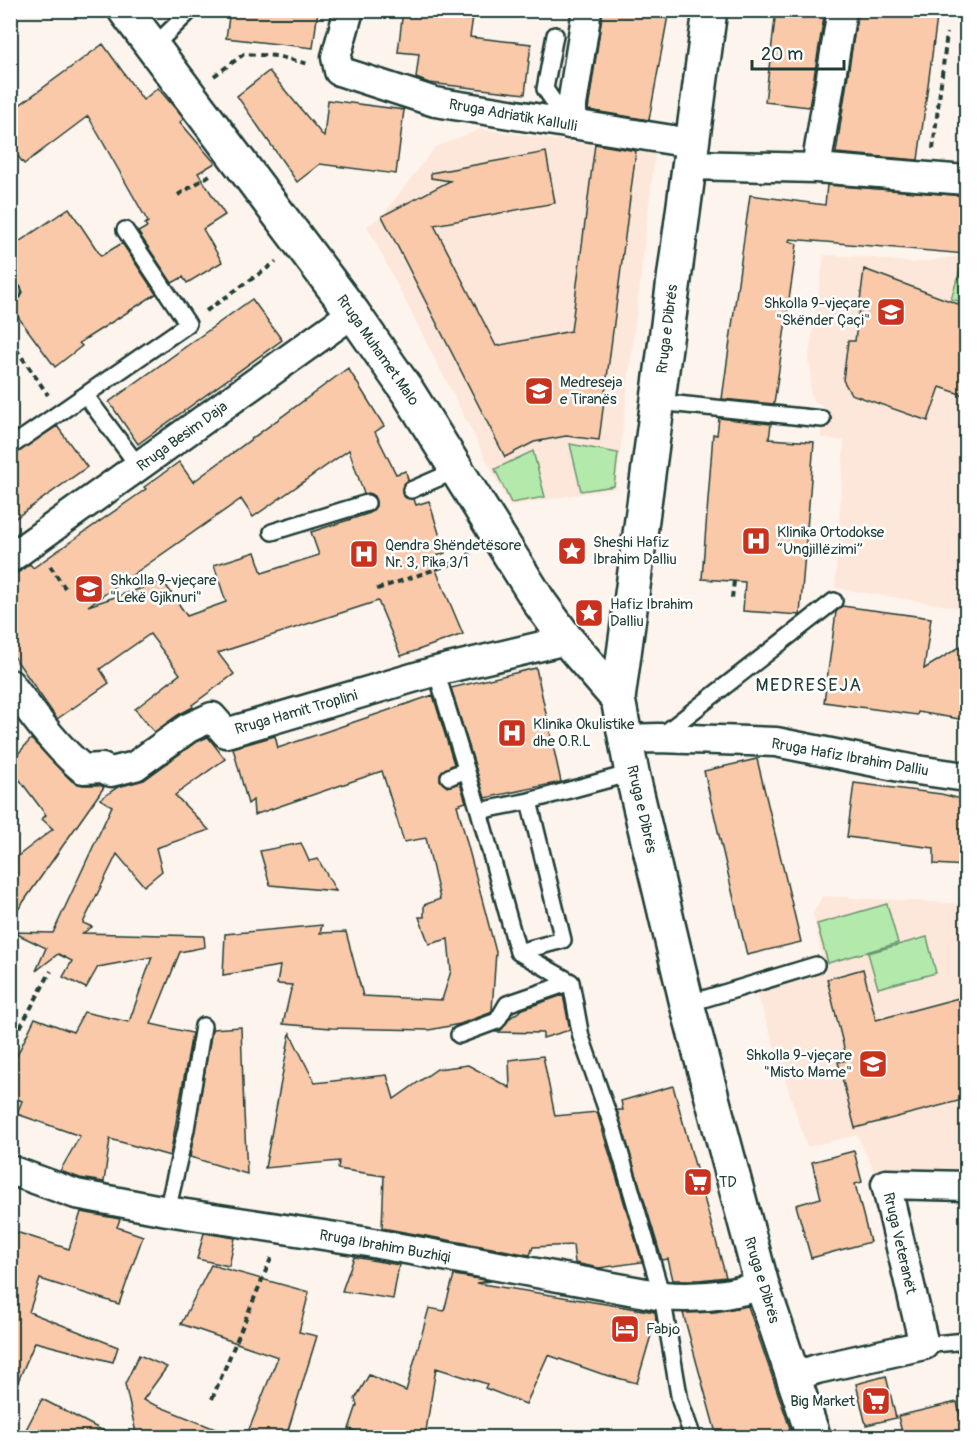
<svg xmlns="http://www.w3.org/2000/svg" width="977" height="1448" viewBox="0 0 977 1448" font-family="Pangolin,sans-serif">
  <rect width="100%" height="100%" fill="#fef4ee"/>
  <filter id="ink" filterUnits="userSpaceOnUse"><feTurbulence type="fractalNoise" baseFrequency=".0167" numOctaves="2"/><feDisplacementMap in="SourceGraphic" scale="12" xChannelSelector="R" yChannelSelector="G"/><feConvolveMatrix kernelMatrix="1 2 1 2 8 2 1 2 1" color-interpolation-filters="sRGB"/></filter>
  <g filter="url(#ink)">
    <path fill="#fde7da" d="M481,129l174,25 -39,334 -106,18 -143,-280 15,-10 53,-69z
      M824,255l42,2 47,6 53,-8v354l-131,-21 9,-147 -23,-3 1,-33 -9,-5 -3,-11 1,-21 -3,-6z
      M822,896l144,8v272l-92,-5 -17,-36 -50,12 -50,-154 68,-20 -12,-59z"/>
    <path fill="#b3eaac" stroke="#699470" stroke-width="1.5" d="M965,254l1,1v48l-15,-4z
      M570,444l48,9 -4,33 -33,5z
      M533,451l12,46 -34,6 -16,-34z
      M887,904l11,39 -70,20 -11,-39z
      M927,937l9,36 -58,15 -10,-35z"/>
    <path fill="#fac9aa" stroke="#1f3d34" stroke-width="1.5" fill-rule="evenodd" d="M230,10h88l-5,38 -87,-10z
      M403,10h71l-4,27 61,7 -6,50 -96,-11 -13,-5 3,-24 -21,-2z
      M603,10h66l-20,110 -61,-10z
      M776,10h49l-16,97 -44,-5z
      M858,10h80l-20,150 -82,-7z
      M103,44l40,56 15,-12 26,31 -4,3 35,41 -17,10 27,42 -22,14 19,33 -35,21 -4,-6 -11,6 -34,-51 9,-5 -2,-3 3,-2 -60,-106 -64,48 -14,-18v-34z
      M269,71l55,66 4,-37 76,10 -8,64 -76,-10 -23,18 -60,-86z
      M595,144l41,7 -37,289 -33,-4 -32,6 -29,15 -123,-241 68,-35 -19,-3v-5l115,-21 9,51 -121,22 62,121 75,-15z
      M827,185l139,11v58l-176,-15 -1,2 8,3 -23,160 -52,-5 28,-204 75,10z
      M69,208l32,48 21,-13 34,51 -77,49 3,3 -27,21 -45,-61v-2l11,-7 2,-5 -5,-8 -8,-1v-35z
      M864,269l102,38v89l-26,-9 -12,34 -77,-27 -8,-14 5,-39h7z
      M252,299l30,41 -144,104 -29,-42z
      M348,368l36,58 -9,6 21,42 10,-3 2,9 -5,5 -1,9 4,4 8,1 2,6 13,-4 16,52 -14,5 32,76 -62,22 -23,-55 -160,52 16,21 -42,31 1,2 -15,8 -24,17 -19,-23 45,-35 -30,-40 -50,35 9,14 -52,36 -47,-68v-77l9,-2 11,-8 3,4 113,-79 -2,-2 35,-25 14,20zM349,450l15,44 5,-1 5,3 2,10 -6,7 -59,19 8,23 -57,18 -7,-21 -41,13 12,37 -39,14 -24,-35 -75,25 153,-107 12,18z
      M719,418l52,6 -2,15 45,3 -14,173 -57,-4 2,-29 -43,-3 11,-145 4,1z
      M57,426l30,41 -77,55v-65z
      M842,606l89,12 -7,51 42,-26v77l-48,-8 -1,3 -93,-13 12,-90z
      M536,668l25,114 -76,16 -34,-110z
      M433,695l21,69 -12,7 -2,9 7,7 13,-4 6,19 -9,3 39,147 -4,58 -2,3 -30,11 -31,6 -98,-2 -48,-4 9,-39 -15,-1 3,-18 -57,9 2,-41 97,-9 -2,8 26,-1 17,64 79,4 9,-29 -3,-32 -19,5 -10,-27h5v-12l16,-6 -14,-61 -22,4 -22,-71 -128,44 -1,-15 -5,4 -15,-56 42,-12 3,12z
      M208,737l17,22 -50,36 34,35 -53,18 6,23 -18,15 -27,-32 -34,69 9,4 -9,6 121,3 1,11 -25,5 -29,72 41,9 -22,123 -60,-17 -6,43 -24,-4 -20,-7 20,-35 -63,-22 5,-13 -12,-5v-26l25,-52 38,14 11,-20 45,10 23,-65 -54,10 -12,21 -23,-11 9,-16 -14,-7 -22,17 10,-23 -33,-16 40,1 59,-127 -12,-7 18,-12 26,-7 52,-38z
      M31,739l41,42 11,4h16l5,2 -94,134v-59l43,-33 -11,-10 4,-4 -36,-48v-4z
      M757,759l44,183 -54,13 -43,-184z
      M854,783l87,11 25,6v66l-32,-2v-16l-87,-11z
      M301,843l8,18 9,-2 18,32 -66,-6 -10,-34z
      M863,969l13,51 90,-24v103l-111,29 -17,-66 9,-2 -20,-81z
      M563,995l7,35 -27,8v-5l-48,-1 6,-2 9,-12 13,-9z
      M241,1027l3,86 3,61 -57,-17 22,-128z
      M290,1033l25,50 72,-8 7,24 43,-30 31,-4 42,23 -1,-28 34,-4 12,60 42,-4 45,150 -43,6 -24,-5 -2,-18 -40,2 -3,8 -148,-27 2,-52 -46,-7 1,-8 -74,7z
      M673,1086l53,191 -27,3h-26l-5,-21 -6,1 -45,-150h6l-2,-9z
      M854,1151l8,31 -7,2 15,58 -59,16 -15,-53 25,-7 -9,-36z
      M81,1212l39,7 -3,8 26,9 -24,68 -79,-25 -11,33 89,35 -5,15 -78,-20 -25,58v-151l6,-17 53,17z
      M204,1233l31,5 -6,28 -32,-7z
      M354,1257l45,8 -6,34 -51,-8z
      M211,1265l98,27 -10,40 18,4 -31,101h-40l32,-80 -97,-33z
      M454,1275l37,6 -15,2 179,29 1,6 -19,65 -35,-9 -54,-19 -22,49 -41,-16 2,-4 -51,-16 -11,69h-69l3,-5 -10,-3 8,-24 -2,-6 14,-24 37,16 23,-83 15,3z
      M748,1306l45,131h-76l-34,-124 32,-1z
      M139,1355l28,12 -24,33 92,37h-98l-12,-53z
      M886,1376l10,42 -30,7 -10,-41z
      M42,1399l73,38h-93z
      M957,1402l8,35h-62l-5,-21z"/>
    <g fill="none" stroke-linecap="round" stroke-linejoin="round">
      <g stroke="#1f3d34" stroke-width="20">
        <path id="lane" d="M555,35l-10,54 24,35
          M152,48l39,-38
          M10,294l3,-2
          M86,396l53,71
          M658,402l164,17
          M10,447l178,-123 -63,-94
          M411,490l46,-20
          M272,532l95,-29
          M436,671l43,140 50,-10 103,-28
          M661,736l173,-135
          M449,777l17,-7
          M529,801l34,139 -45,12 53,30
          M479,811l39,141
          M571,982l10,55 32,91 49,168 18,105 13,37
          M687,1004l129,-39
          M459,1035l38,-14 10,-17 64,-22
          M167,1211l19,-82 17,-103
          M924,1345l42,-4"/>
      </g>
      <g stroke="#1f3d34" stroke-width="33">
        <path id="street" d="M349,10l-13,47 3,14 96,31 256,41
          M569,124l18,-114
          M689,165l127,3 150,12
          M816,168l26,-158
          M10,558l343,-245
          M10,684c23,30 44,61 73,85l19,-1 9,4 24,-6 53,-38 24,-11 14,16 210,-62 131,-31
          M626,739l32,-1 118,4 134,27 56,8
          M10,1170l66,24 91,17 195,30 300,55c35,3 67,0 100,-11
          M793,1377l24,-8 107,-24 -38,-161 80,2"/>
      </g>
      <g stroke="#1f3d34" stroke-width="38">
        <path id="secondary" d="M125,10l228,303 55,79 132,211 27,37 51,59
          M710,10l-92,689 14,74 55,231 75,281 52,153"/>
      </g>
      <path stroke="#1f3d34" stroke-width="4" stroke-dasharray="6 4.5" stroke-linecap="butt" d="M214,76l30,-22 32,2 33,8
        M933,149l14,-116
        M178,195l32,-20
        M206,311l70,-49
        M10,340l38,55
        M50,566l15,22
        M377,589l86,-29 8,-7
        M732,598l2,-17
        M10,1046l41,-75
        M212,1399l60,-143"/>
      <use href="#lane" stroke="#fff" stroke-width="15"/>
      <use href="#street" stroke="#fff" stroke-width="28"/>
      <use href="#secondary" stroke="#fff" stroke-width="33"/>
    </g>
  </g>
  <defs>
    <g id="school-square" transform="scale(1.5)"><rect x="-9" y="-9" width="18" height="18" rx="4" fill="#c8321e" stroke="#fff"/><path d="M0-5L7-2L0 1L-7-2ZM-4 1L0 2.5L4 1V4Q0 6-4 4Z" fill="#fff"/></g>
    <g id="hospital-square" transform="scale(1.5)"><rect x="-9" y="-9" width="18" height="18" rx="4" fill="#c8321e" stroke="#fff"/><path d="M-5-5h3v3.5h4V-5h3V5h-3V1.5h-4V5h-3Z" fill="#fff"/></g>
    <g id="sight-square" transform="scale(1.5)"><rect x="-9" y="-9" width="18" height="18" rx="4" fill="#c8321e" stroke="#fff"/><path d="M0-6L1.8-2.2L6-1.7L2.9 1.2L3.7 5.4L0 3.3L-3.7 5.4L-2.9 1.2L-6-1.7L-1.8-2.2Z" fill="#fff"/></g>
    <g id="supermarket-square" transform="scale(1.5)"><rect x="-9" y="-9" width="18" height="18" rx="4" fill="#c8321e" stroke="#fff"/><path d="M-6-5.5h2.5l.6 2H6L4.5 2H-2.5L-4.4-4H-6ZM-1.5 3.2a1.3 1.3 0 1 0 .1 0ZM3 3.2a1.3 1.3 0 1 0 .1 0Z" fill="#fff"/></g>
    <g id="hotel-square" transform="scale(1.5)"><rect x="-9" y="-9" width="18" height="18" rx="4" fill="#c8321e" stroke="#fff"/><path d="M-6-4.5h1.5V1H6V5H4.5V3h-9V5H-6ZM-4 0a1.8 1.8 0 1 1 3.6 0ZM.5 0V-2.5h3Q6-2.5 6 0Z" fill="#fff"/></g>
  </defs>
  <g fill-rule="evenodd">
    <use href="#school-square" x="891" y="312"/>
    <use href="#school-square" x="539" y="391"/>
    <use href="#hospital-square" x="756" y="541"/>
    <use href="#sight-square" x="572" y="551"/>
    <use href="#hospital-square" x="364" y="554"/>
    <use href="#school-square" x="89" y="589"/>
    <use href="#sight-square" x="589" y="613"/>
    <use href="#hospital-square" x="512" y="733"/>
    <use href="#school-square" x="873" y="1064"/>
    <use href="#supermarket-square" x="698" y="1182"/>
    <use href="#hotel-square" x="625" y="1329"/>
    <use href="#supermarket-square" x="876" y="1401"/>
  </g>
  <g text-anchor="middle" stroke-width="5" stroke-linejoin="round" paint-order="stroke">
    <g font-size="15" fill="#1f3d34" stroke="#fff">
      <text transform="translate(513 115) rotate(10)" y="5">Rruga Adriatik Kallulli</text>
      <text transform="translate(667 329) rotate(-83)" y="5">Rruga e Dibrës</text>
      <text transform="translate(378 350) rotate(55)" y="5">Rruga Muhamet Malo</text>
      <text transform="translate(182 436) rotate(-36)" y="5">Rruga Besim Daja</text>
      <text transform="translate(296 712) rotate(-16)" y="5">Rruga Hamit Troplini</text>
      <text transform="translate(850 757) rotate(10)" y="5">Rruga Hafiz Ibrahim Dalliu</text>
      <text transform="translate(642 809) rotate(77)" y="5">Rruga e Dibrës</text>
      <text transform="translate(900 1243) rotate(77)" y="5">Rruga Veteranët</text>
      <text transform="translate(385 1246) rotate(10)" y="5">Rruga Ibrahim Buzhiqi</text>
      <text transform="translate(762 1280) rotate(73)" y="5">Rruga e Dibrës</text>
    </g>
    <g font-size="15" fill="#1f3d34" stroke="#fff" text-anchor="start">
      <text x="870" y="308" text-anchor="end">Shkolla 9-vjeçare<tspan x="870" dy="17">"Skënder Çaçi"</tspan></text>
      <text x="560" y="387">Medreseja<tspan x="560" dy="17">e Tiranës</tspan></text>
      <text x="777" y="537">Klinika Ortodokse<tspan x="777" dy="17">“Ungjillëzimi”</tspan></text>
      <text x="593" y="547">Sheshi Hafiz<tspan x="593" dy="17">Ibrahim Dalliu</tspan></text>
      <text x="385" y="550">Qendra Shëndetësore<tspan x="385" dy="17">Nr. 3, Pika 3/1</tspan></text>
      <text x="110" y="585">Shkolla 9-vjeçare<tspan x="110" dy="17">"Lekë Gjiknuri"</tspan></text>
      <text x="610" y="609">Hafiz Ibrahim<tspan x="610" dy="17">Dalliu</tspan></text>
      <text x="533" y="729">Klinika Okulistike<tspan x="533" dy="17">dhe O.R.L</tspan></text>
      <text x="852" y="1060" text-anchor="end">Shkolla 9-vjeçare<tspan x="852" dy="17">"Misto Mame"</tspan></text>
      <text x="719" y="1187">TD</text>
      <text x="646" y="1334">Fabjo</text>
      <text x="855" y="1406" text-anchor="end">Big Market</text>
    </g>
    <g font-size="18" letter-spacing="1.5" fill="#1f3d34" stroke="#fff">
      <text x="809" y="691">MEDRESEJA</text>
    </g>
  </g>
  <rect width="977" height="1448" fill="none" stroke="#fff" stroke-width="36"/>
  <rect x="18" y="18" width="941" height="1412" fill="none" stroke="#1f3d34" stroke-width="2" filter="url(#ink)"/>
  <path d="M752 60v9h92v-9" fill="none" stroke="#1f3d34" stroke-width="3"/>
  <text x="761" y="60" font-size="18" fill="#1f3d34" stroke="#ffffff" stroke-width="4.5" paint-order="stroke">20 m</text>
</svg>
